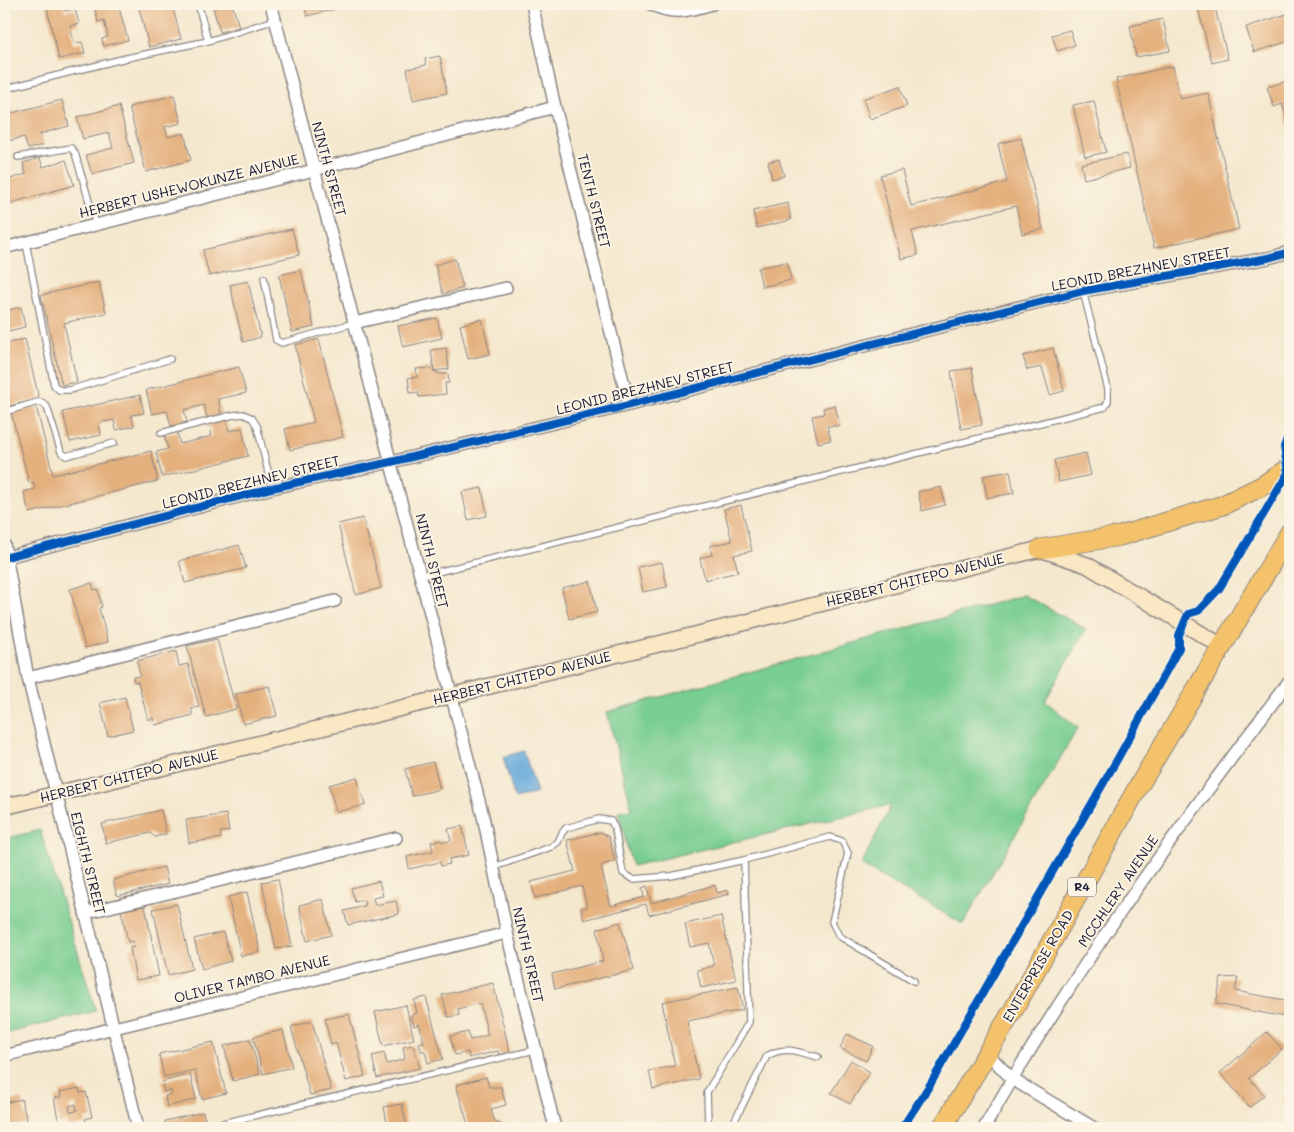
<svg xmlns="http://www.w3.org/2000/svg" width="1294" height="1132" viewBox="0 0 1294 1132" font-family="Mali,sans-serif">
  <rect width="100%" height="100%" fill="#fcf5e5"/>
  <filter id="ink" filterUnits="userSpaceOnUse"><feTurbulence type="fractalNoise" baseFrequency=".02" numOctaves="2"/><feDisplacementMap in="SourceGraphic" scale="10" xChannelSelector="R" yChannelSelector="G"/><feConvolveMatrix kernelMatrix="1 2 1 2 8 2 1 2 1" color-interpolation-filters="sRGB"/></filter>
  <filter id="wash" filterUnits="userSpaceOnUse"><feTurbulence type="fractalNoise" baseFrequency=".0096" numOctaves="4" result="noise"/><feDisplacementMap in="SourceGraphic" scale="20" xChannelSelector="R" yChannelSelector="G"/><feGaussianBlur stdDeviation="1.12" result="paint"/><feColorMatrix in="noise" values="0 0 0 0 0 0 0 0 0 0 0 0 0 0 0 0 0 1.4 0 .05"/><feComposite in="paint" operator="in"/></filter>
  <g filter="url(#wash)">
    <rect width="100%" height="100%" fill="#f4e8ce"/>
    <path fill="#79ce92" stroke="#4e7866" d="M1024,595l62,34 -41,72 33,27 -115,196 -102,-59 30,-60 -259,61 -14,-55 14,-2 -25,-97z
      M40,830l56,181 -92,23v-195z"/>
    <path fill="#65a8d9" stroke="#44658a" d="M524,751l13,42 -22,6 -12,-42z"/>
    <g id="blocks">
      <path fill="#e4b07e" fill-rule="evenodd" d="M46,4h18l1,7 10,-2 4,15 -9,2 4,17 8,-1 3,11 -26,6z
        M100,4h18l10,36 -24,6 -2,-7 6,-2 -4,-17 -6,2 -4,-17z
        M138,4h34l9,35 -32,8z
        M212,4h20l7,23 -19,5z
        M304,4h43l1,2 -41,10z
        M1197,4h17l14,55 -16,4z
        M1290,13v28l-36,11 -8,-25z
        M1163,19l7,32 -34,6 -6,-31z
        M1070,30l5,15 -18,6 -5,-16z
        M440,56l7,37 -34,7 -6,-31 19,-4 -1,-6z
        M1173,66l7,33 28,-6 31,136 -85,19 -38,-169z
        M1290,80v50l-8,-26 -8,3 -7,-20z
        M900,86l7,20 -37,13 -7,-20z
        M174,95l7,28 -16,4 3,10 16,-4 7,27 -45,12 -17,-65z
        M62,100l7,26 -29,8 3,11 -15,4 -4,-12 -20,5v-27z
        M1094,101l12,51 -21,5 -12,-52z
        M119,106l15,57 -42,11 -6,-19 27,-7 -4,-15 -26,6 -6,-22z
        M1021,138l22,91 -21,5 -6,-28 -104,25 6,24 -17,4 -21,-84 22,-5 9,36 96,-24 -9,-38z
        M1127,154l3,14 -46,11 -3,-15z
        M40,158l3,9 23,-7 8,25 -66,19 -4,-17v-6l22,-7 -3,-11z
        M779,159l5,17 -12,3 -4,-17z
        M788,203l3,17 -34,8 -4,-17z
        M292,229l7,26 -90,21 -6,-26z
        M455,259l8,29 -20,6 -8,-29z
        M787,262l4,18 -29,7 -4,-19z
        M301,270l13,57 -22,5 -13,-57z
        M248,281l13,56 -18,5 -13,-57z
        M99,282l7,31 -42,10 13,59 -15,3 -21,-90z
        M21,307l4,20 -21,5v-21z
        M437,318l5,20 -39,9 -5,-21z
        M482,319l8,35 -22,5 -8,-34z
        M25,339l14,60 -35,8v-63z
        M319,339l24,98 -53,13 -5,-21 29,-7 -19,-77z
        M446,348l3,21 -15,2 -3,-21z
        M1053,348l11,43 -14,4 -8,-28 -15,3 -4,-14z
        M239,367l7,26 -28,6 3,15 -14,4 -3,-13 -20,5 3,12 -16,4 -4,-15 -15,3 -6,-24z
        M428,368l12,6h8l1,9h-4l1,11 -27,3 -1,-5 -8,1 -2,-15 9,-1 -1,-8z
        M972,368l10,57 -21,4 -10,-58z
        M140,395l4,18 -13,2 3,11 -18,4 -2,-10 -15,3 2,12 -31,7 -7,-30z
        M835,405l5,21h-13l4,14 -13,3 -6,-27 12,-2 -1,-6z
        M36,406l17,69 98,-24 7,30 -129,32 -5,-21 11,-3 -2,-7 -4,1 -18,-71z
        M226,419l3,12 13,-3 6,28 -86,21 -6,-25 12,-3 -4,-14 13,-3 3,12 32,-8 -3,-13z
        M1086,453l5,22 -32,7 -5,-22z
        M1010,471l4,22 -27,5 -4,-22z
        M941,487l4,18 -23,6 -4,-19z
        M482,488l5,28 -19,4 -6,-28z
        M741,505l11,46 -18,4 4,17 -33,8 -5,-22 12,-3 -2,-9 22,-5 -8,-32z
        M363,518l18,70 -25,7 -18,-71z
        M239,545l7,23 -61,15 -6,-22z
        M662,562l5,25 -24,5 -5,-25z
        M590,581l7,31 -28,7 -7,-31z
        M92,583l2,7 4,-1 4,18 -3,1 9,34 -23,6 -15,-59z
        M217,639l19,70 -30,8 -19,-71z
        M176,651l3,15 9,-2 11,43 -8,2 2,6 -38,10 -2,-7 -5,2 -10,-38h-4l-1,-5 7,-1 -3,-15z
        M269,686l8,30 -34,8 -7,-30z
        M125,697l8,33 -25,6 -8,-33z
        M433,762l7,27 -28,7 -7,-27z
        M357,777l8,28 -29,7 -7,-27z
        M161,810l5,24 -11,3 -5,-4 -44,10 -4,-19z
        M226,814l3,17 -9,1 1,6 -32,5 -3,-23z
        M462,826l7,29 -20,4 1,5 -9,2 -1,-4 -31,7 -2,-12 26,-6 -2,-9 10,-2 1,2 9,-1 -3,-12z
        M601,832l8,5 6,24 -13,4v6l9,35 33,-9 -2,-9 5,-2 4,17 64,-18 2,8 11,-3 1,4 -80,21 -3,-11 -62,16 -3,-12 6,-1 -5,-21 -47,12 -4,-16 44,-11 -8,-31z
        M164,867l4,17 -51,12 -4,-16z
        M278,879l14,67 -16,3 -14,-67z
        M379,881l4,15 -10,2 2,7 21,-4 3,13 -51,11 -4,-14 21,-5 -1,-6 -9,2 -4,-14z
        M247,892l13,60 -19,4 -13,-59z
        M323,899l8,36 -24,6 -8,-36z
        M177,904l15,65 -24,6 -15,-66z
        M145,906l14,70 -23,4 -6,-32 4,-1 -1,-6 -5,1 -7,-32z
        M721,916l15,64 -35,8 -4,-18 17,-4 -5,-23 -19,4 -5,-23z
        M620,922l14,48 -79,19 -3,-15 51,-13 -6,-32z
        M223,932l8,29 -29,8 -8,-30z
        M1238,977l-3,14 55,10v17l-74,-14 5,-26z
        M493,983l17,70 -11,2 -1,-4 -29,7 -1,-6 -13,3 -5,-19 18,-4 2,8 18,-5 -8,-32 -22,6 1,6 -11,2 -6,-22z
        M738,987l5,23 -56,11 12,58 -46,10 -4,-18 26,-5 -13,-64z
        M426,997l17,62 -15,4 -3,-12h-4l-2,-8 5,-1 -5,-18 -5,2 -3,-11 6,-2 -3,-13z
        M406,1005l8,34 -31,7 -8,-34z
        M349,1014l16,62 -19,5 -10,-38 -5,2 -6,-26z
        M312,1021l19,69 -21,5 -19,-68z
        M283,1030l9,37 -29,7 -10,-37z
        M1267,1032l15,17 -33,29 15,17 -14,12 -30,-34z
        M847,1034l26,12 -7,15 -26,-13z
        M250,1039l10,35 -27,7 -9,-35z
        M213,1042l13,51 -24,6 -7,-29 -31,7 -5,-23z
        M413,1045l7,23 -43,10 -5,-22 12,-3 3,11 18,-5 -2,-12z
        M851,1060l19,12 -20,32 -19,-11z
        M190,1074l6,25 -29,8 -2,-11 7,-2 -1,-4 -7,2 -2,-10z
        M486,1077l3,10h12l5,18 -15,4 4,13 16,6h-42l-13,-43z
        M79,1088l1,5 6,-1 6,25 -7,2 1,5 -18,4 -2,-6 -7,2 -5,-26 7,-1 -1,-5zM76,1104l1,7 -7,1 -1,-6z
        M1290,1094v15l-7,-9z
        M21,1099l7,25 -24,4v-25z
        M402,1104l5,24h-19l-4,-21z
        M203,1112l3,12 -17,4h-22l-2,-7z"/>
    </g>
  </g>
  <g filter="url(#ink)">
    <use href="#blocks" fill-opacity="0" stroke="#8b8584" stroke-width="1"/>
    <g fill="none" stroke-linecap="round" stroke-linejoin="round">
      <g stroke="#8b8584" stroke-width="8">
        <path id="service" d="M198,4l10,37
          M4,89l118,-30 86,-18 67,-21
          M18,157l53,-9 4,5 21,72
          M26,243l28,142 5,5h11l100,-31
          M264,278l12,62 6,3 72,-20
          M4,412l34,-10 5,1 4,4 14,45 5,4 48,-13
          M161,433l72,-18 10,-1 9,4 5,8 15,62
          M421,576l684,-169 3,-6v-12l-25,-98
          M494,867l57,-20 7,-5 4,-9 4,-5 33,-9 12,2 4,8 8,44 10,6 38,-3 73,-16 86,-23 12,4 6,12 -16,69 7,14 75,45
          M202,1128l333,-78
          M719,1128l-11,-5 -1,-31 42,-70 -5,-162
          M731,1128l36,-72c19,-11 31,-4 51,1"/>
      </g>
      <g stroke="#8b8584" stroke-width="14">
        <path id="minor" d="M271,4l212,812 24,117 48,195
          M532,4l23,103 74,298
          M650,4c25,12 36,7 62,0
          M4,248l310,-78 241,-63
          M354,323l152,-35
          M4,544l24,134 110,450
          M7,557l265,-69 119,-26 238,-57 454,-114 185,-33 22,-6
          M28,678l307,-77
          M85,913l311,-75
          M987,1053l25,26 82,49
          M4,1056l110,-28 393,-95
          M984,1128c89,-157 197,-304 306,-448"/>
      </g>
      <g stroke="#8b8584" stroke-width="18">
        <path id="secondary" d="M4,807l1036,-258 47,16 136,82"/>
      </g>
      <g stroke="#8b8584" stroke-width="21">
        <path id="trunk" d="M1040,549l80,-13 103,-31 39,-19 28,-19
          M942,1128l73,-121 122,-218 153,-257"/>
      </g>
      <use href="#service" stroke="#fff" stroke-width="5.5"/>
      <use href="#minor" stroke="#fff" stroke-width="11"/>
      <use href="#secondary" stroke="#fae7c3" stroke-width="15"/>
      <use href="#trunk" stroke="#f3c26a" stroke-width="19"/>
      <g stroke="#fcf5e5" stroke-width="11">
        <path id="cycleway" d="M7,557l265,-69 119,-26 238,-57 454,-114 185,-33 22,-6
          M902,1128l29,-45 187,-325 61,-110v-13l9,-21 10,-3 21,-22 69,-116 -4,-26 6,-16"/>
      </g>
      <use href="#cycleway" stroke="#0057b8" stroke-width="8"/>
    </g>
  </g>
  <g text-anchor="middle" stroke-width="4" stroke-linejoin="round" paint-order="stroke">
    <rect fill="#fcf5e5" stroke="#63616e" stroke-width="1" x="1068" y="877.5" width="28" height="19" rx="4"/>
    <g font-size="12" font-weight="bold" fill="#22223b">
      <text x="1082" y="891">R4</text>
    </g>
    <g font-size="14" fill="#22223b" stroke="#fcf5e5">
      <text transform="translate(329 169) rotate(75)" y="5">NINTH STREET</text>
      <text transform="translate(189 186) rotate(-14)" y="5">HERBERT USHEWOKUNZE AVENUE</text>
      <text transform="translate(594 201) rotate(76)" y="5">TENTH STREET</text>
      <text transform="translate(1141 269) rotate(-11)" y="5">LEONID BREZHNEV STREET</text>
      <text transform="translate(645 388) rotate(-14)" y="5">LEONID BREZHNEV STREET</text>
      <text transform="translate(251 482) rotate(-14)" y="5">LEONID BREZHNEV STREET</text>
      <text transform="translate(432 561) rotate(76)" y="5">NINTH STREET</text>
      <text transform="translate(915 580) rotate(-14)" y="5">HERBERT CHITEPO AVENUE</text>
      <text transform="translate(522 678) rotate(-14)" y="5">HERBERT CHITEPO AVENUE</text>
      <text transform="translate(129 776) rotate(-14)" y="5">HERBERT CHITEPO AVENUE</text>
      <text transform="translate(88 863) rotate(76)" y="5">EIGHTH STREET</text>
      <text transform="translate(1118 891) rotate(-56)" y="5">MCCHLERY AVENUE</text>
      <text transform="translate(528 955) rotate(77)" y="5">NINTH STREET</text>
      <text transform="translate(1038 966) rotate(-60)" y="5">ENTERPRISE ROAD</text>
      <text transform="translate(252 979) rotate(-14)" y="5">OLIVER TAMBO AVENUE</text>
    </g>
  </g>
  <rect width="1294" height="1132" fill="none" stroke="#fcf5e5" stroke-width="20"/>
</svg>
